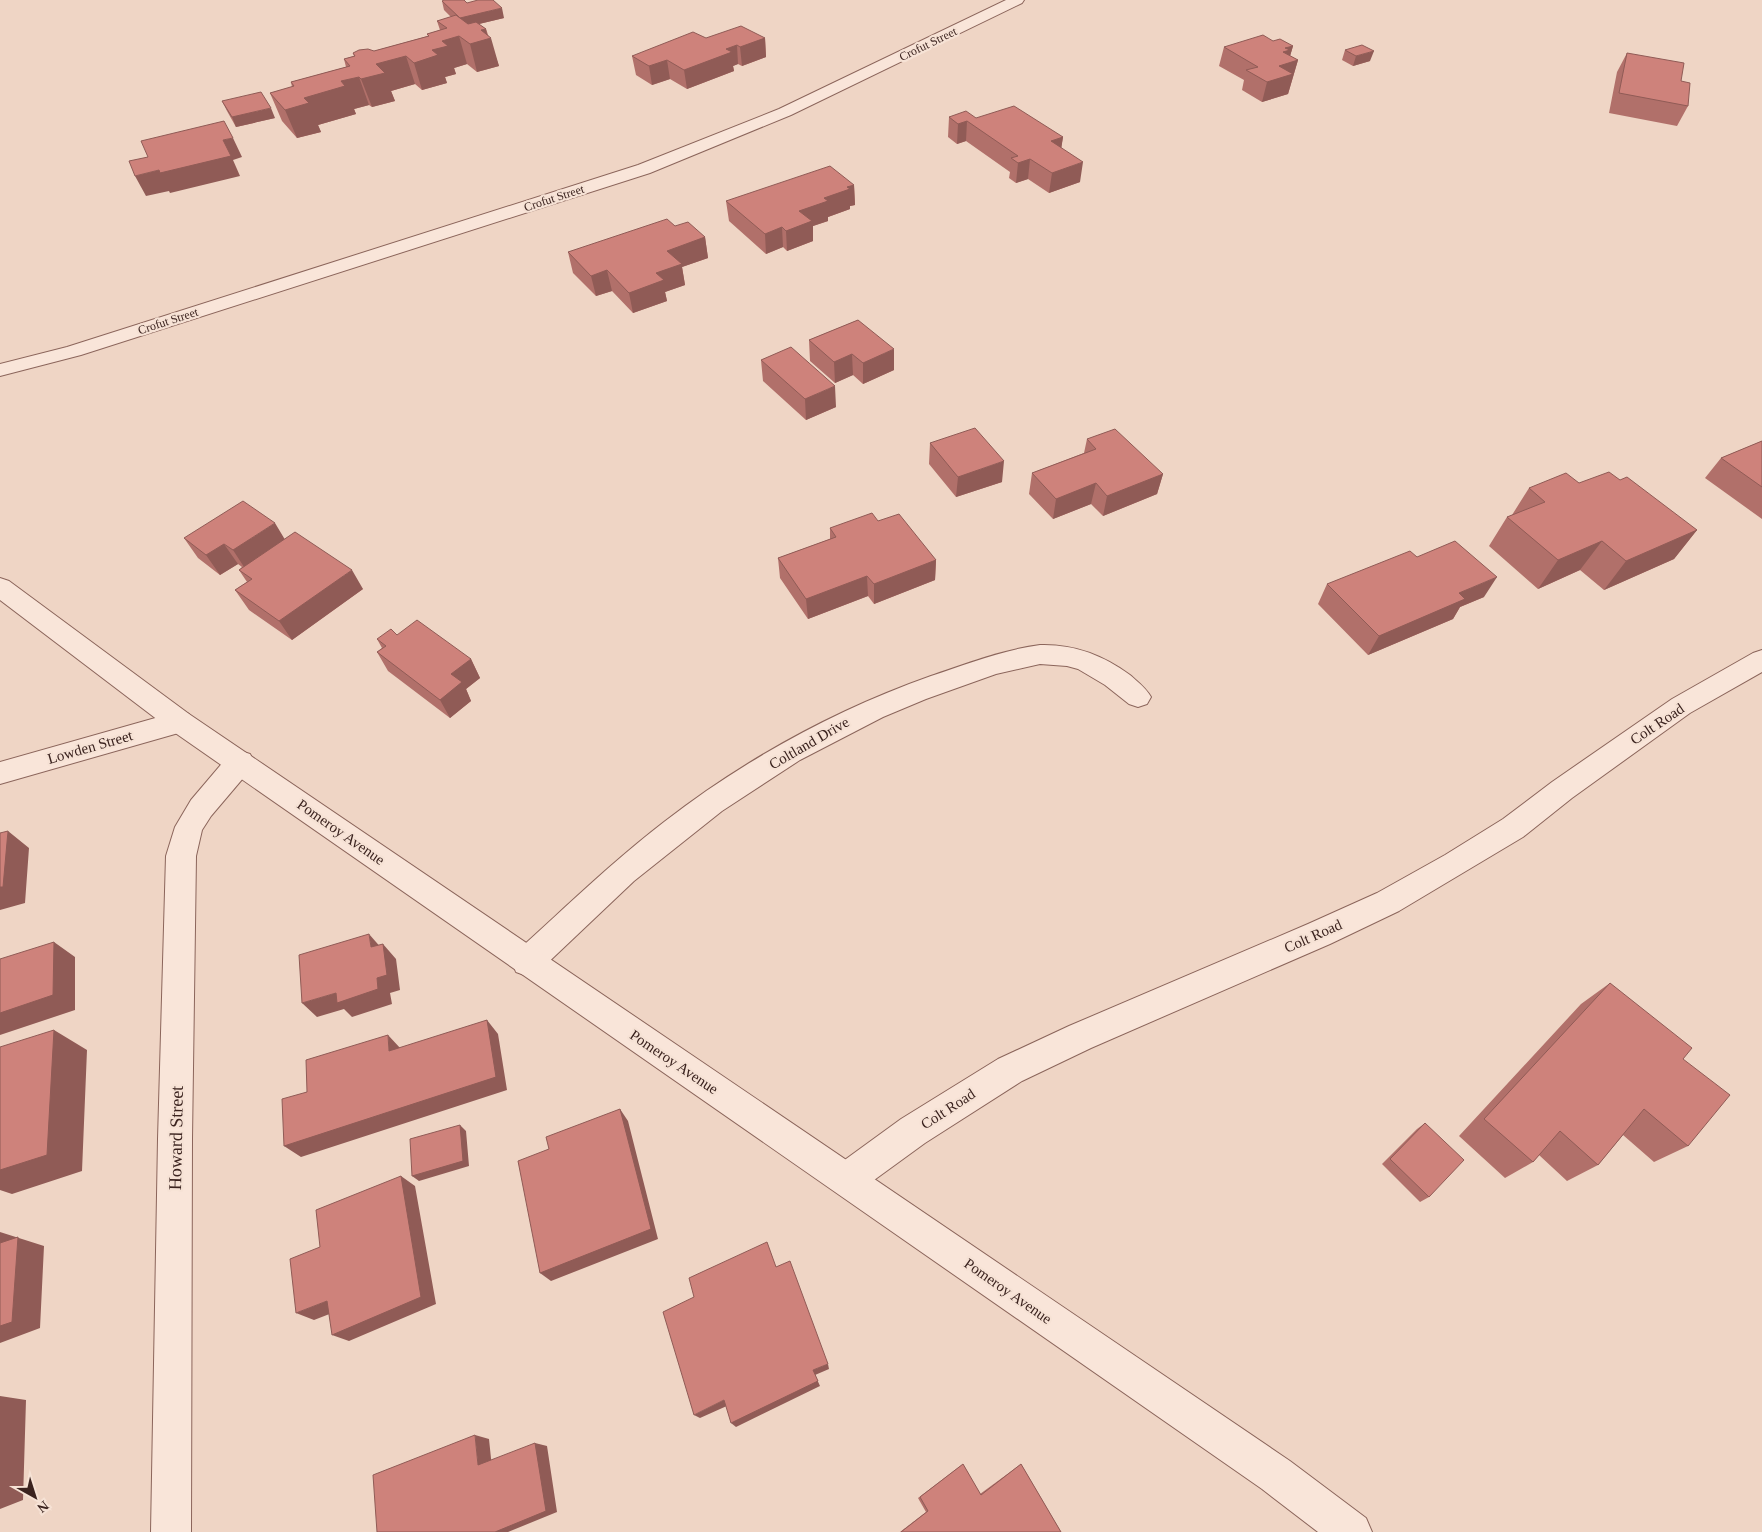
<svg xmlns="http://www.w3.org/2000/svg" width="1762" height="1532" viewBox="0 0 1762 1532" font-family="Georgia,serif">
  <rect width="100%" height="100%" fill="#efd5c5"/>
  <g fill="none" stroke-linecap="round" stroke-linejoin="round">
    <g stroke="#8b655b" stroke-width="2">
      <path id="minor" d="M1040,645c34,-1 63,10 90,30 8,7 16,13 21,22l-4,7 -9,3 -9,-3 -24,-19 -27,-16 -11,-3 -27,-2 -44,10 -70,25 -43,18 -83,43 -78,51 -88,70 -96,91 -11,4 -11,-4 -4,-10 4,-10c49,-44 96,-90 148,-130 80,-62 171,-112 267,-146 36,-12 71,-26 109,-31z
        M1762,650v22l-72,41 -118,85 -49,39 -124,74 -69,33 -239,104 -69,33 -97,62 -66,48 -12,5 -12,-5 -5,-12 5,-12 66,-48 97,-60 71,-33 239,-102 69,-31 68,-38 58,-36 49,-37 120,-83 81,-46z
        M180,711l9,3 4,8 -4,8 -189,54v-22z
        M240,751l10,3 4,8 -4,8 -39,46 -9,14 -6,26 -4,283 -1,393h-40l7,-393 8,-283 9,-29 16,-27 39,-46z"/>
    </g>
    <g stroke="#8b655b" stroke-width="2">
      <path id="tertiary" d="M1006,0h18l-2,3 -231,112 -141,58 -569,182 -81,21v-12l67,-17 571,-182 141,-56z
        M0,578l9,3 180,133 1101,747 76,57 6,14h-54l-56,-43 -1091,-759 -171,-130z"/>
    </g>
    <use href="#minor" fill="#f9e5d9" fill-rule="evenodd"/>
    <use href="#tertiary" fill="#f9e5d9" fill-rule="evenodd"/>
  </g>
  <path fill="#b1706a" d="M442,1l25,2 37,15 -25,6 7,5 13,37 -22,6 -10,-8 -13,4 2,6 -11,3 2,6 -25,7 -7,-6 -24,7 4,10 -23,6 -3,-2 -15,4 2,5 -38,11 3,7 -24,6 -15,-17 -12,-28 22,-6 -1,-5 55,-15 -2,-8 10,-3 -1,-3 21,-2 54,-15 -1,-2 13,-4 -3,-9 14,-4 -7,-7z
    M706,38h59l1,19 -24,9 -4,-2 -5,2 1,5 -47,18 -17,-10 -18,6 -16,-10 -4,-19z
    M1273,41l20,5 -3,10 8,4 -10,34 -26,8 -20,-12 2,-10 -25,-14 5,-19z
    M1345,50l25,11 -17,5 -11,-6z
    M1627,53l54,28 7,25 -11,20 -68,-13 8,-41z
    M222,101l53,17 -39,9 -9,-16z
    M949,117l27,1 87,19 -2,11 19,34 -31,11 -21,-14 -12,4 -7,-5 1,-6 -44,-31 -9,3 -9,-7z
    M854,185l1,20 -5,1v3l-22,8v4l-15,5v15l-26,10 -4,-4 -17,7 -37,-33 -3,-20z
    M675,226l30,11 3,21 -26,9 3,18 -20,7 2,9 -34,12 -21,-22 -16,5 -23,-23 -5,-21z
    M858,320l36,50 -31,14 -10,-9 -18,8 -25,-22 -1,-21z
    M761,360l75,47 -30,13 -43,-39z
    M1087,439l76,35 -6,20 -54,22 -12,-12 -38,15 -24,-25 3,-21 52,-20z
    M1762,441v78l-57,-41 16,-20z
    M930,443l72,39 -46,15 -27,-33z
    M1620,480l77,50 -23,29 -70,31 -24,-20 -42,19 -49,-43 18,-29 5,-2 17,-27z
    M878,521l58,39 -1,20 -61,24 -6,-8 -60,23 -28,-41 -2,-20 52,-19v-11z
    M184,538l100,1 79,50 -71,51 -43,-30 -14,-20 12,-8 -8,-12 3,-3 -4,-3 -18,11 -22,-17z
    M1417,557l67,40 -24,10 -7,12 -85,36 -50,-51 9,-20z
    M397,635l74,24 9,19 -14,11 5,12 -21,17 -62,-47 -11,-19 5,-4 -5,-9z
    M1610,983l73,76 5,87 -34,16 -31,-27 -25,30 -31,16 -28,-26 -6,7 -28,16 -46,-42 122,-132z
    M1425,1123l4,74 -9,5 -38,-38 35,-35z
    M963,1464l17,30 37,-27 4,-3 40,68h-161l26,-20 -8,-14z"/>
  <path fill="#905b56" d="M502,8l2,10 -42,10 -2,-10z
    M486,29l2,10 3,-1 8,28 -22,6 -7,-28 11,-14z
    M459,36l8,28 -13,4 2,6 -11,3 2,6 -25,7 -8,-27 18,-13 10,-9z
    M765,38l1,19 -24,9 -2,-19z
    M737,45l1,19 -5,2 1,5 -47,18 -3,-19 42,-21z
    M1293,46l-5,17 10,-3 -10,34 -26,8 5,-20 18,-34z
    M1374,51l-4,10 -17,5 3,-10z
    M406,56l9,28 -24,7 4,10 -23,6 -11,-28 15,-15z
    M667,60l3,19 -18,6 -3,-19z
    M359,77l10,28 -15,4 2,5 -38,11 3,7 -24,6 -12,-28 19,-12 37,-17z
    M271,108l4,10 -39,9 -4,-10z
    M967,121l-1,20 -9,3 1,-20z
    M1063,137l-3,20 -9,-16z
    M233,138l9,19 -9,3 7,16 -70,17 -1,-2 -23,5 -11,-20 24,-6 64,-30z
    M1030,159l-2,20 -12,4 2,-20z
    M1083,162l-3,20 -31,11 3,-20z
    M854,185l1,20 -5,1v3l-22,8v4l-15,5v15l-26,10 -1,-20 13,-20 48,-24z
    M782,227l1,20 -17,7 -1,-20z
    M705,237l3,21 -26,9 3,18 -20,7 2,9 -34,12 -4,-20 27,-20 11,-22z
    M607,270l5,21 -16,5 -5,-20z
    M894,349v21l-31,14v-21z
    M852,354l1,21 -18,8 -1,-21z
    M835,386l1,21 -30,13 -1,-21z
    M1004,461l-2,21 -46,15 2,-20z
    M1163,474l-6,20 -54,22 4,-20z
    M1096,483l-5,21 -38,15 3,-20z
    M275,523l12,20 -41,27 -13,-20z
    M1697,530l-23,29 -70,31 22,-29z
    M1602,541l-22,29 -42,19 20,-29z
    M224,544l14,20 -18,11 -14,-20z
    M936,560l-1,20 -61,24v-20z
    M352,570l11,19 -71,51 -13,-19z
    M867,576l1,20 -60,23 -2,-20z
    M1497,577l-13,20 -24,10 -7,12 -85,36 11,-19 80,-43z
    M471,659l9,19 -14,11 5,12 -21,17 -10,-18 11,-26z
    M8,831l21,17 -4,55 -25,7v-23z
    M369,934l14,16 -12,-3z
    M54,942l21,15v53l-75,25v-22z
    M383,944l13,15 4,31 -10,3 2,11 -40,13 -8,-8 -27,8 -15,-14 34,-10 41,-15z
    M487,1020l11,14 9,56 -206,67 -17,-11z
    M54,1030l33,20 -5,121 -70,23 -12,-4v-20z
    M388,1035l13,14 -12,2z
    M620,1109l8,12 30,118 -107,42 -11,-8z
    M460,1125l6,6 3,35 -50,15 -7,-5z
    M401,1176l14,10 21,118 -87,37 -17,-6z
    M0,1232l44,14 -4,82 -40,15z
    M327,1301l18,7 -31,12 -18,-7z
    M828,1364l1,5 -14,6 5,11 -84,41 -5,-4 82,-53z
    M0,1396l26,4 -3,100 -23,9z
    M724,1400l5,5 -29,13 -6,-3z
    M475,1435l14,4 3,29 -14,-3z
    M535,1443l12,3 10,66 -49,20h-13z"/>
  <path fill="#ce827b" stroke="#905b56" d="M444,0h20l3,3 11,-3h15l9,8 -42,10 -18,-17z
    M456,15l12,9 8,-2 10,7 -5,1 10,8 -21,6 -11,-8 -17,5 6,5 -16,4 6,5 -24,8 -8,-7 -30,8 9,9 -24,6 -2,-2 -18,4 4,5 -41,12 5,5 -24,7 -15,-17 24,-7 -3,-4 59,-16 -6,-7 11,-3 -2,-3 6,-3 9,-1 6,2 55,-15 -2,-2 20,-6 -10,-7z
    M741,26l24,12 -25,9 -3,-2 -11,4 6,3 -48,18 -17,-10 -18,6 -17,-10 61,-24 13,6z
    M1263,35l10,6 7,-2 13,7 -8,2 5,2 -7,2 15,8 -19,6 14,8 -26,8 -21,-12 12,-3 -34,-20z
    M1362,45l12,6 -18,5 -11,-6z
    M1627,53l57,10 -3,18 9,2 -2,23 -69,-13z
    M261,92l10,16 -39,9 -10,-16z
    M1014,106l49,31 -12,4 32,21 -31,11 -22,-14 -12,4 -7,-5 7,-2 -51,-35 -9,3 -9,-7 17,-6 10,7z
    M224,121l9,17 -10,2 8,16 -71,17 -1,-3 -24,6 -6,-15 19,-4 -7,-16z
    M830,166l24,19 -7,2 3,2 -26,9 4,3 -29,10 13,10 -26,10 -4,-4 -17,7 -39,-33z
    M667,219l8,7 13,-4 17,15 -38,14 15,13 -26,9 8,7 -35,13 -22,-23 -16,6 -23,-24z
    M858,320l36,29 -31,14 -11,-9 -18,8 -25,-22z
    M791,347l44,39 -30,13 -44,-39z
    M975,428l29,33 -46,16 -28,-34z
    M1115,429l48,45 -56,22 -11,-13 -40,16 -24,-26 64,-24 -9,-10z
    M1762,441v46l-41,-29z
    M1609,472l11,8 7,-3 70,53 -71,31 -24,-20 -44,19 -51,-43 38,-15 -16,-14 37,-15 13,10z
    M243,501l32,22 -42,27 -9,-6 -18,11 -22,-17z
    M872,513l6,8 21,-7 37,46 -62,24 -7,-8 -61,23 -28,-41 58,-21 -6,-9z
    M295,532l57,38 -73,51 -44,-31 17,-11 -13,-9z
    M1455,541l42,36 -38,16 6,6 -86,37 -52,-52 83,-33 7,6z
    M417,620l54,39 -20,15 11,8 -22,18 -63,-48 9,-6 -9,-7 14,-10 6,6z
    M8,831l-5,56h-3v-54z
    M369,934l2,13 12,-3 4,31 -10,3 1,11 -41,14 -1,-10 -34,10 -3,-48z
    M54,942l-1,53 -53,18v-54z
    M1610,983l82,65 -9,11 47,36 -42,51 -44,-37 -46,56 -38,-34 -27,31 -49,-43z
    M487,1020l9,57 -212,69 -2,-47 25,-7 -1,-32 82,-25 1,16z
    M54,1030l-7,125 -47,15v-123z
    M620,1109l31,120 -111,44 -22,-112 31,-12 -3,-12z
    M1425,1123l39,37 -35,37 -39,-38z
    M460,1125l3,36 -51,15 -2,-37z
    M401,1176l20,121 -89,38 -5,-34 -31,12 -6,-54 30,-12 -4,-37z
    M18,1237l-6,85 -12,4v-83z
    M767,1242l9,25 14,-6 38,103 -15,6 5,11 -87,42 -7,-23 -30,15 -31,-103 31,-15 -5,-19z
    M475,1435l3,30 57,-22 11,68 -51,21h-118l-4,-57z
    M963,1464l18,31 40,-31 40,68h-160l27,-21 -8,-14z"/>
  <g text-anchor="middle" stroke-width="4.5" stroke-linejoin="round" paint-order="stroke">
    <g font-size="12" fill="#3b231f" stroke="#f6e2d5">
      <text transform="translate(928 44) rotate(-26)" y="4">Crofut Street</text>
      <text transform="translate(554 198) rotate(-18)" y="4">Crofut Street</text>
      <text transform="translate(168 321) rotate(-18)" y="4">Crofut Street</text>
    </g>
    <g font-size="15" fill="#3b231f" stroke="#f6e2d5">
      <text transform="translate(1657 724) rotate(-34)" y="5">Colt Road</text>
      <text transform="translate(809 743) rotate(-30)" y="5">Coltland Drive</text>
      <text transform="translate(90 747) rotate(-16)" y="5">Lowden Street</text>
      <text transform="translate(341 832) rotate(35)" y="5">Pomeroy Avenue</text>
      <text transform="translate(1313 936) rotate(-24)" y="5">Colt Road</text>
      <text transform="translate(674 1062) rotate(34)" y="5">Pomeroy Avenue</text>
      <text transform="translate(948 1109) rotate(-33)" y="5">Colt Road</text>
      <text transform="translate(1008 1291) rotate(35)" y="5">Pomeroy Avenue</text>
    </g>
    <g font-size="18" fill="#3b231f" stroke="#f6e2d5">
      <text transform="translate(176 1138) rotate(-89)" y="6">Howard Street</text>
    </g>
  </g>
  <g transform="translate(35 1497) rotate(141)" stroke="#f6e2d5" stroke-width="4" paint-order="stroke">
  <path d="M0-4L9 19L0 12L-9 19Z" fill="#3b231f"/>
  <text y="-8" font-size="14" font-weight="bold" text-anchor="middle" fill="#3b231f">N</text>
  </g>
</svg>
